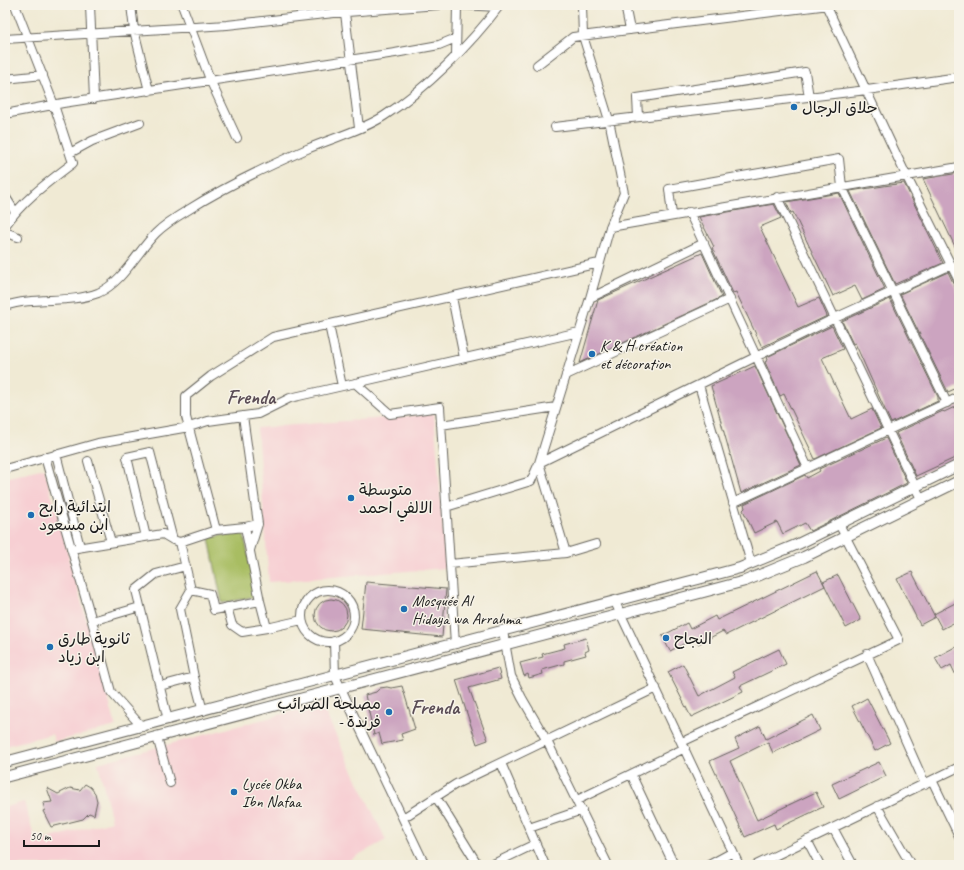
<svg xmlns="http://www.w3.org/2000/svg" width="964" height="870" viewBox="0 0 964 870" font-family="Caveat,'Playpen Sans Arabic',sans-serif">
  <rect width="100%" height="100%" fill="#f7f3e8"/>
  <filter id="ink" filterUnits="userSpaceOnUse"><feTurbulence type="fractalNoise" baseFrequency=".025" numOctaves="2"/><feDisplacementMap in="SourceGraphic" scale="8" xChannelSelector="R" yChannelSelector="G"/><feConvolveMatrix kernelMatrix="1 2 1 2 8 2 1 2 1" color-interpolation-filters="sRGB"/></filter>
  <filter id="wash" filterUnits="userSpaceOnUse"><feTurbulence type="fractalNoise" baseFrequency=".012" numOctaves="4" result="noise"/><feDisplacementMap in="SourceGraphic" scale="16" xChannelSelector="R" yChannelSelector="G"/><feGaussianBlur stdDeviation="0.9" result="paint"/><feColorMatrix in="noise" values="0 0 0 0 0 0 0 0 0 0 0 0 0 0 0 0 0 1.4 0 .05"/><feComposite in="paint" operator="in"/></filter>
  <g filter="url(#wash)">
    <rect width="100%" height="100%" fill="#f0ead4"/>
    <path fill="#f7cfd3" d="M434,414l12,154 -177,14 -12,-154z
      M44,468l72,258 -62,16 -2,-8 -47,12v-268z
      M321,704l65,136 -46,25h-335v-58l19,-5 12,40 76,-21 -14,-58z"/>
    <path fill="#a8bd62" stroke="#626c3f" d="M243,531l14,65 -35,7 -13,-65z"/>
    <g id="blocks">
      <path fill="#cca4c0" d="M959,173v82l-36,-76z
        M904,183l39,80 -48,21 -45,-93z
        M839,193l46,96 -23,11 -7,-14 -22,10 -40,-84 -2,1 -5,-11z
        M774,204l7,14 -21,9 38,80 21,-9 8,18 -65,31 -26,-55 -3,1 -21,-45 2,-1 -15,-30z
        M702,253l20,44 -142,66 18,-63z
        M948,272l11,23v92l-11,5 -48,-98z
        M890,299l48,98v4l-47,22 -36,-80 -2,1 -11,-23z
        M832,326l11,23 -21,9 29,61 21,-10 9,19 -66,31 -31,-65 -4,2 -15,-34 3,-2 -1,-3z
        M755,366l46,99 -60,28 -30,-107z
        M959,405v51l-43,20 -20,-43 47,-22 1,1z
        M886,438l21,45 -97,48 -5,-8 -22,11 -6,-12 -23,11 -11,-23 2,-2 -1,-4 61,-29 2,3 13,-7 -1,-2z
        M817,571l8,15 -99,49 -3,-4 -25,13 -3,-6 -25,13 -8,-15 25,-13 3,6 25,-13 2,4z
        M912,572l23,45 -15,8 -23,-46z
        M838,575l23,45 -15,8 -23,-46z
        M366,582l80,7 -4,48 -81,-8z
        M315 615a16 16 0 1 1 32 0a16 16 0 1 1-32 0Z
        M959,601v19l-17,9 -8,-15z
        M586,638l3,12 -4,2 1,3 -22,6v3l-22,6 1,4 -14,4 -1,-4 -4,2 -4,-13 23,-6 -1,-3 23,-6 -1,-4z
        M955,647l4,2v33l-8,-17 -9,5 -7,-12z
        M779,649l7,15 -46,22 3,6 -52,25 -23,-45 15,-8 16,32 36,-19 -3,-5z
        M498,668l3,11 -32,9 19,52 -11,4 -21,-64z
        M402,686l13,43 -14,5 2,6 -21,4 -3,-11 -5,2 -9,-40 11,-3 4,-4 7,-1 4,1z
        M867,698l23,45 -15,8 -23,-45z
        M813,715l7,15 -47,23 -5,-11 -38,19 27,59 59,-28 7,15 -47,22 -2,-5 -29,13 -35,-76 29,-13 -4,-9 25,-13 6,13z
        M879,762l7,14 -47,23 -7,-15z
        M85,784l5,3 5,6 2,8 -3,14 -5,-2 -6,6 -32,8 -8,-16 2,-1 -2,-7 9,-1 -5,-14 11,6 12,-6 10,2z"/>
    </g>
  </g>
  <g filter="url(#ink)">
    <use href="#blocks" fill-opacity="0" stroke="#66645c" stroke-width="1"/>
    <g fill="none" stroke-linecap="round" stroke-linejoin="round">
      <g stroke="#66645c" stroke-width="10">
        <path id="minor" d="M90,5l4,94
          M131,5l3,25 15,61
          M182,5l29,77 26,56
          M344,5l15,123
          M462,5l36,2
          M625,5l5,25
          M826,5l78,166 55,110
          M5,39l222,-14 107,-12 104,-8
          M456,55l1,-50
          M537,65l36,-28 256,-32
          M5,79l38,-4
          M5,114l58,-11 332,-50 44,-8 17,-7
          M638,117l-1,-19 168,-26 4,25
          M555,127l312,-37 92,-13
          M70,153l22,-12 48,-18
          M5,196l10,16
          M777,197l144,302
          M689,212l119,256
          M672,215l-3,-26 170,-30 3,28 105,216
          M5,226c18,-26 43,-44 68,-63l-19,-58 -39,-100
          M610,227l349,-60
          M5,232l13,5
          M452,297l12,61
          M590,298l114,-55
          M5,306c30,-10 64,-2 93,-13 25,-11 39,-41 58,-60 9,-9 22,-17 32,-23 38,-24 78,-43 119,-61 25,-11 54,-18 77,-33 42,-27 86,-71 116,-111
          M329,325l13,61
          M566,375l164,-76
          M355,383l35,31 50,-7 15,237
          M699,385l52,178
          M243,416l15,108 -8,26
          M441,425l115,-18
          M56,454l24,93
          M45,457l47,164
          M88,461l23,81
          M5,469l93,-26 91,-16 19,-6 50,-7 32,-16 289,-66
          M733,503l226,-106
          M446,507l85,-26 8,-18 296,-145 116,-53
          M258,524l-13,3 15,74
          M216,530l-30,-113v-21l25,-20 62,-39 326,-74
          M146,537l-19,-80 23,-5 23,88
          M180,542l36,-12 29,-3
          M71,549l92,-15 10,6 7,2 11,48 -11,19 14,68
          M566,553l-27,-90 51,-165 20,-71 14,-34 -15,-73 -26,-84 -1,-31
          M450,564l116,-11 30,-9
          M191,590l19,4 4,16 46,-9 7,27 35,-8
          M302 616a26 26 0 1 1 52 0a26 26 0 1 1-52 0Z
          M615,602l124,263
          M140,607l-48,14 19,71 31,35
          M227,607l5,18 10,7 25,-4
          M503,631l8,45 11,22 25,43 61,124
          M334,641l1,35 90,189
          M867,654l58,130
          M160,686l34,-9 9,34
          M168,720l-32,-130 20,-16 30,-8
          M157,737l13,46
          M682,742l217,-102 -60,-116
          M501,763l44,102
          M631,774l43,91
          M932,780l27,56
          M436,797l42,68
          M577,800l108,-52
          M877,806l34,59
          M403,818l53,-34 200,-96
          M529,828l53,-18
          M833,828l20,37
          M807,840l13,25
          M491,865l44,-21
          M709,865l24,-13
          M756,865l203,-98"/>
      </g>
      <g stroke="#66645c" stroke-width="12">
        <path id="tertiary" d="M5,762l735,-194 58,-24 161,-79
          M5,777l740,-196 59,-24 155,-76"/>
      </g>
      <use href="#minor" stroke="#fff" stroke-width="8"/>
      <use href="#tertiary" stroke="#fff" stroke-width="10"/>
    </g>
  </g>
  <g fill="#1f6fb2" stroke="#f7f3e8" stroke-width="1.5">
    <circle cx="794" cy="107" r="4"/>
    <circle cx="592" cy="354" r="4"/>
    <circle cx="351" cy="498" r="4"/>
    <circle cx="31" cy="515" r="4"/>
    <circle cx="404" cy="609" r="4"/>
    <circle cx="666" cy="638" r="4"/>
    <circle cx="50" cy="647" r="4"/>
    <circle cx="389" cy="712" r="4"/>
    <circle cx="234" cy="792" r="4"/>
  </g>
  <g text-anchor="middle" stroke-width="3" stroke-linejoin="round" paint-order="stroke">
    <g font-size="16" fill="#1c1c1c" stroke="#f7f3e8" text-anchor="start">
      <text x="802" y="113">حلاق الرجال</text>
      <text x="600" y="351">K &amp; H création<tspan x="600" dy="18">et décoration</tspan></text>
      <text x="359" y="495">متوسطة<tspan x="359" dy="18">الالفي احمد</tspan></text>
      <text x="39" y="512">ابتدائية رابح<tspan x="39" dy="18">ابن مسعود</tspan></text>
      <text x="412" y="606">Mosquée Al<tspan x="412" dy="18">Hidaya wa Arrahma</tspan></text>
      <text x="58" y="644">ثانوية طارق<tspan x="58" dy="18">ابن زياد</tspan></text>
      <text x="674" y="644">النجاح</text>
      <text x="381" y="709" text-anchor="end">مصلحة الضرائب<tspan x="381" dy="18">- فرندة</tspan></text>
      <text x="242" y="789">Lycée Okba<tspan x="242" dy="18">Ibn Nafaa</tspan></text>
    </g>
    <g font-size="20" font-weight="bold" fill="#5a4c55" stroke="#f7f3e8">
      <text x="251" y="404">Frenda</text>
      <text x="435" y="714">Frenda</text>
    </g>
  </g>
  <rect width="964" height="870" fill="none" stroke="#f7f3e8" stroke-width="20"/>
  <path d="M24 840v6h75v-6" fill="none" stroke="#1c1c1c" stroke-width="2"/>
  <text x="30" y="840" font-size="12" fill="#1c1c1c" stroke="#f7f3e8" stroke-width="3" paint-order="stroke">50 m</text>
</svg>
